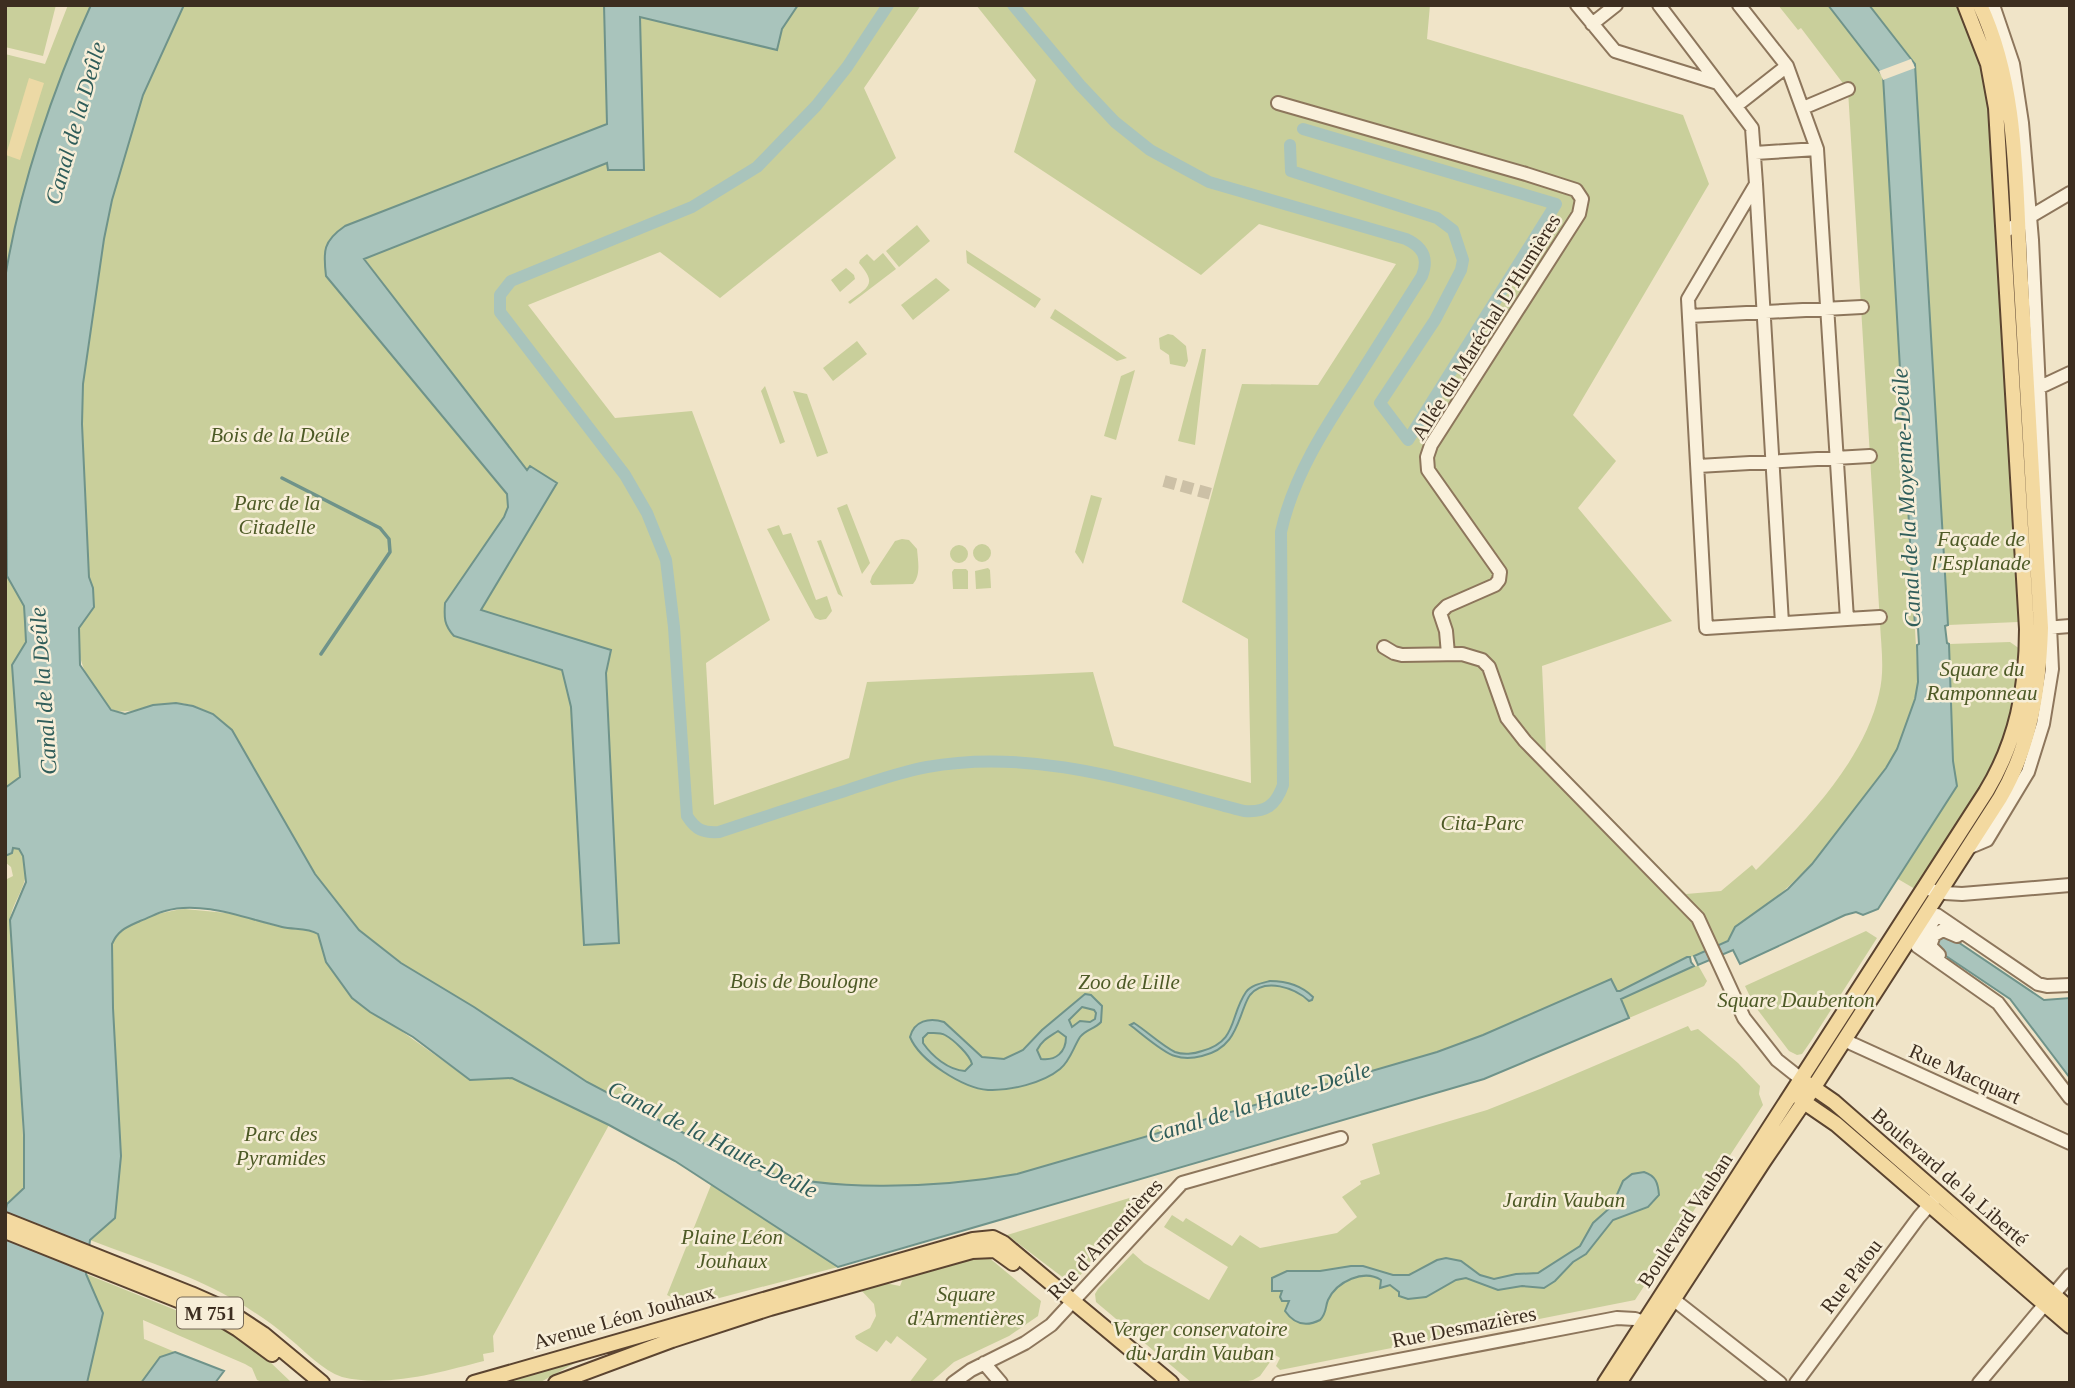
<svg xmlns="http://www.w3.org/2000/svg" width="2075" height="1388" viewBox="0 0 2075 1388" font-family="'Times New Roman',serif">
  <rect width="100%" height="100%" fill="#f0e4c8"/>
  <path fill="#c9cf9b" d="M5,5h51l-13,51 -38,-9z
    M68,5h23c-38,83 -72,184 -86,274v-225l40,10z
    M184,5h420l3,119 -281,152 181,218 1,13 -54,129 108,34 9,37 35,-34 5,-23 -130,-40 49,-82v-62l-3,5 -163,-213 244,-95v7l32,-154 137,34 5,-21 16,-24h123l-57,83 32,70 -176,140 -60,-46 -132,53 87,113 77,-7 78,209 -64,43 8,142 135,-47 18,-76 226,-10 21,74 137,37 -3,-144 -66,-37 60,-218 76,1 78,-121 -137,-40 -58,51 -187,-123 22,-72 -60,-75h454l-3,34 256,76 26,69 -136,231 43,46 -38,47 94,113 -130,45 4,86 140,142 35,-3 31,-26 4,5c48,-47 108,-109 123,-176 6,-23 2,-48 1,-71l-32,-533 -47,-62 -3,2 -20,-25h50l55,71 35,605c-4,23 -11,47 -21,68 -7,16 -19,30 -30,45 -37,51 -77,101 -133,133l-3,18 -44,13 -67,33h-3l-6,-12 -128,56 -46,17 -420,122c-78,14 -197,20 -271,-8l-159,-84 -113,-75 -73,-44 -42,-33 -44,-56 -83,-144c-15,-15 -35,-27 -57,-27 -17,0 -55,16 -66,4 -19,-20 -35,-49 -30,-77 0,-5 5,-9 8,-13 10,-14 8,-25 2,-40l-7,-153 1,-40 21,-145 8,-39 31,-105z
    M1869,5h90l16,35 15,58 31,522 -3,2 -70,3 -33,-561z
    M917,225l13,16 -31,26 -13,-16z
    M966,250l75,49 -6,9 -68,-45z
    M883,253l13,16 -46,35 -2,-2c20,-15 30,-17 11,-39l1,-3 7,-6 7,7z
    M846,268l8,7 1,4 -15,13 -9,-12z
    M936,278l14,12 -37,30 -12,-15z
    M1055,309l72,49 -10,3 -67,-43z
    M1168,334l5,1 13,11 2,15 -3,6 -15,-3 -1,-9 -9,-6 -1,-11z
    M857,341l10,13 -34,27 -10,-13z
    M1202,349h4l-11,96 -17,-4z
    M1135,370l-19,70 -12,-4 17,-60z
    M765,386l20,56 -5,2 -19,-53z
    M793,391l14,3 21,59 -11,4z
    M1091,495l11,3 -19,66 -8,-12z
    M847,504l23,59 -8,11 -25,-66z
    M779,525l4,10 8,-2 25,67 11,-4 5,15 -6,8 -6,1 -5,-2 -48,-89z
    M902,539l7,1 8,9c1,12 4,26 -4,35l-41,1 -2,-3 2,-6 23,-35z
    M821,540l22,57 -5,-3 -21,-53z
    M973 553a9 9 0 1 1 18 0a9 9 0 1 1-18 0Z
    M950 554a9 9 0 1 1 18 0a9 9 0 1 1-18 0Z
    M5,548l2,28 17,30 1,16 1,20 -14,24 8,111 -15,11z
    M988,568l2,2 1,18 -15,1 -1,-18z
    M954,569h12l2,2v18h-15l-1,-17z
    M2010,642l10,7c-5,39 -10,81 -26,116 -20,43 -53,85 -79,124l-17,-10 59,-93 -4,-25 -4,-117z
    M13,848l6,1c20,32 -10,50 -9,76 5,88 14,176 14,264l-17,15 -1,4 -1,-328 8,-4 -2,-9 -6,-5v-6l6,-3z
    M185,909l52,5 31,10 22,5 23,1 5,4 8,29 67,62 77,55 42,-2 97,47 -116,211 1,16 -11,2 1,7c-43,11 -97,27 -142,16 -20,-7 -36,-25 -52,-38 -16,-14 -34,-26 -52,-37 -45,-27 -99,-43 -148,-62l25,-22 6,-62 -8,-148 -1,-64c1,-2 4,-9 5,-11 10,-12 53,-23 68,-24z
    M1866,931l11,7 -66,103 -9,13 -5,1 -8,-4 -35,-46 -9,-19z
    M1698,965l9,16 -3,5 -75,32 -8,-19z
    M1688,1026l3,5 7,-2 40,34 22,23 -1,8 4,11 -128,195 -355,70 -4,-4 4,-8 -5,-3 -15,21 -7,4 -15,3h-46l-96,-81 -1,-8 3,-5 35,-36 11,10 65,37 19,-33 -64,-40 8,-12 11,7 3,-4 46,28 8,-11 20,13 77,-15 20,-16 -15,-20 19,-13 -1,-3 20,-7 -8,-30 115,-34 53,-21z
    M711,1185l127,82 -149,39 -22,-11z
    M1136,1196l5,9 -65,75 -11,-1 -58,-44z
    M973,1256h14l54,45 -3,15 -29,20 -55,26 -24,21h-21l18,-24 -30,-23 -6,8 -5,-4 -9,12 -21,-13 -1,-3 15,-8 6,-12 -2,-12 -13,-14 24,-7 15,3 4,-10z
    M86,1274l139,56 44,31 23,22h-27l-8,-3 -5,-12 -7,-4 -102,-44 1,19 31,13 -15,5 -19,26h-54l16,-70z
    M574,1361l1,2 -36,20h-45z"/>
  <path fill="#ecd9a5" d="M29,78l15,5 -24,77 -14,-5z"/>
  <path fill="#a9c4bc" stroke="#6f938a" stroke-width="2" fill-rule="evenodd" d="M91,5h93l-41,90 -31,105 -8,39 -21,145 -1,40 7,153 4,11 1,19 -15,21 1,37 31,45 14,4 28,-9 23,-2 17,3 20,8 19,16 83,144 44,56 42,33 73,44 113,75 159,84c74,28 193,22 271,8l420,-122 46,-17 128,-56 6,12h3l67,-34h3l1,5 3,4 -73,33 8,19 -145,61 -646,188 -163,-106 -66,-36 -97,-47 -42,2 -57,-43 -43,-25 -18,-14 -26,-36 -8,-28c-11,-7 -24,-4 -36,-7 -35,-8 -80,-27 -117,-16 -8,2 -16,7 -25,10 -13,6 -22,9 -28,23l1,64 8,148 -6,62 -25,22 -4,34 17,39 -16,70h-82v-170l2,-9 17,-16v-53l-14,-215 16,-38 -3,-26 -4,-7 -6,-1 -1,5 -7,3v-68l15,-11 -8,-112 14,-23 -1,-20 -1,-16 -17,-30 -2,-297c14,-90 48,-191 86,-274z
    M604,5h194l-16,24 -5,21 -137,-33 4,153h-36l-1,-7 -243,96 163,211 3,-4 27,17 -76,127 130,40 -5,23 13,270 -35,2 -13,-238 -9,-37 -108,-34c-10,-11 -10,-18 -9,-33l59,-86 4,-10 -1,-13 -181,-218c-3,-25 -3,-35 19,-50l262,-102z
    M1828,5h41l46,59 33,561 -3,1 2,17 2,1 4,117 4,25 -79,123 -15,6 -7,-3 -11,3 -105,49 -7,-14 -35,15 -4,-9 34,-15 7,-14 53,-38 24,-25 74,-96 11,-19 18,-50 3,-17 -1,-37 2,-1 -1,-16 -3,-1 -32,-551z
    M1941,934h5l98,66 26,-2v80l-60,-79 -76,-51z
    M1270,981c16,0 32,5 43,16l-1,3 -3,1c-14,-13 -44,-24 -59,-6 -3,4 -5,10 -7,15 -8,23 -15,40 -41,46 -8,2 -18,3 -27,0 -12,-3 -34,-23 -45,-31l4,-2c14,9 27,22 41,29 8,3 19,2 27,-1 36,-10 27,-34 44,-59 5,-7 16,-9 24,-11z
    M1085,994l6,1 11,11 -1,16c-6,7 -15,7 -21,15 -7,11 -10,24 -20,32 -17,14 -50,22 -72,21 -25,-2 -68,-29 -78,-53 4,-16 19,-20 34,-15l38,35 22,2 19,-9 19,-20zM1082,1007l12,3 2,3 -1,6 -5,3 -10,-1 -8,6 -3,-7zM1058,1031l8,6c0,15 -10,24 -25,22l-4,-9c5,-10 12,-13 21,-19zM928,1033c6,0 12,-1 17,2 9,5 25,20 27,29l-7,7c-17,-1 -33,-15 -42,-28v-5z
    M1644,1172c12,4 14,11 15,23l-11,12 -35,13 -27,34 -13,8 -18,19 -11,7 -22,-2 -24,4 -32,-12 -10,2 -30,17 -18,2 -9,-3v-4l-9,-7 -10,3 1,-8c-17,-11 -44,1 -53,20 -3,7 -1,13 -8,20 -14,7 -26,4 -35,-9l4,-10h-7l-2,-4 2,-6h-10v-13l15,-7h33l31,-5h12l30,9h16l28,-15 9,-2 15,3 19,14 14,4 22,-5 22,-1 42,-27 13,-23 19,-17 11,-25 9,-7z
    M175,1352l49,19 -9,12h-74l19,-26z"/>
  <path fill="#f0e4c8" d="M1911,59l4,9 -32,12 -4,-9z"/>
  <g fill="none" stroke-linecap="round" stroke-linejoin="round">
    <path stroke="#6f938a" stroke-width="3.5" d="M282,478l98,50 9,11 1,13 -69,102"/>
    <path stroke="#a9c4bc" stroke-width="12" d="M888,5l-41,62 -31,39 -59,61 -65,40 -181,74 -11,14v17l125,163 22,38 19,47 8,67 13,189c9,14 16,17 32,16 42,-14 84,-28 126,-41 27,-9 54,-19 82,-24 108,-20 213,17 317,44 22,2 32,-6 39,-26l-2,-253c12,-55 43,-103 74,-150 22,-35 44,-70 67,-106 7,-18 1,-29 -16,-37l-197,-57 -59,-32 -35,-28 -35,-37 -67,-80
      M1290,145l1,26 146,47 16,12 10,30 -2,10 -26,50 -55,83 28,37 148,-236 -253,-75"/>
    <path stroke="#ccc0a6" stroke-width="12" stroke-dasharray="12 6" stroke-linecap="butt" d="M1164,481l47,13"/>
    <g stroke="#8d765c" stroke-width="16">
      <path id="minor" d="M1577,5l38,46 103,32 -59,-78
        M1592,24l24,-19
        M1718,83l34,45 4,56 -68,115 18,329 141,-9 -30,-470 -30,-83 -48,-61
        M1278,103l248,71 50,16 6,9 -3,15 -148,231 -4,12 1,13 72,102 -1,8 -4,5 -48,21 -7,7 6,18 2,23
        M1736,106l51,-40
        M1803,108l45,-19
        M1755,153l62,-4
        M1756,184l26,439
        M2004,232l66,-39
        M1689,316l173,-9
        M2038,388l32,-15
        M1698,466l172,-10
        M1847,619l33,-2
        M2045,628l25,-2
        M1384,647l10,6 8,2 60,-1 20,6 7,7 18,51 18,23 173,177 46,100 33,42 24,19
        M1968,848l19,-8 41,-68 15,-48 9,-55 -20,-429 -10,-117 -9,-59 -20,-59
        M1931,890l14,3 17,1 108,-9
        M1939,955l-9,-9 4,-11 9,-5 14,6
        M2070,985l-23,1 -9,-2 -101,-69 -20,31 81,57 72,95
        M1844,1040l226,103
        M2054,1294l16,-19
        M1673,1299l107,84
        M984,1363l17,20
        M953,1383l18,-13 54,-27 26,-18 131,-142 159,-45
        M1279,1383l338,-65 18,1 17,6
        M1796,1383l123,-166 20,-23
        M1979,1383l66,-79"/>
    </g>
    <g stroke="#5b4430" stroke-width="18">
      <path id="major" d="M1808,1084l26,18 236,207
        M1799,1094l2,6 35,24 234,202
        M5,1220l186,74 34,15 38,25 59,49
        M5,1231l208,83 25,15 34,25
        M474,1383l499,-143 20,-2 10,5 168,140
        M556,1383l116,-43 98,-32 202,-57 23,-1 18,13
        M1605,1383l381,-591c31,-51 41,-104 41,-163l-31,-521 -8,-44 -23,-59
        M1619,1383l144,-221 51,-75 186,-289c31,-53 39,-110 41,-170 -7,-115 -14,-230 -20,-345 -6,-93 -1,-192 -41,-278"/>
    </g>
    <use href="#minor" stroke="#faf1dc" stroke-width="12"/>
    <use href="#major" stroke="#f3d9a0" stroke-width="14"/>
  </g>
  <g text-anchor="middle" stroke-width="5" stroke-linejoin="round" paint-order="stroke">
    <rect fill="#f7eed8" stroke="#756857" stroke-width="2" x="177" y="1297.5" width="66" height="31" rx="5"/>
    <g font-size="19" font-weight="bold" fill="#3d2e20">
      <text x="210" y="1320">M 751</text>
    </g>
    <g font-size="21" fill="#3d2e20" stroke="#f7eed8">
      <text transform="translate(1486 327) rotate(-58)" y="7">Allée du Maréchal D'Humières</text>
      <text transform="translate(1965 1074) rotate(24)" y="7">Rue Macquart</text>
      <text transform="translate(1950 1177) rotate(41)" y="7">Boulevard de la Liberté</text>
      <text transform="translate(1685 1220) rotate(-57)" y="7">Boulevard Vauban</text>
      <text transform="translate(1105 1239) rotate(-47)" y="7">Rue d'Armentières</text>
      <text transform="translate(1851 1276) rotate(-53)" y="7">Rue Patou</text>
      <text transform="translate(624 1317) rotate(-16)" y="7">Avenue Léon Jouhaux</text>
      <text transform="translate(1464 1327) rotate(-11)" y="7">Rue Desmazières</text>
    </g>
    <g font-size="21" font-style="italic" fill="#4d5a26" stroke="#f7eed8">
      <text x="280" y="442">Bois de la Deûle</text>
      <text x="277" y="510">Parc de la<tspan x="277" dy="24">Citadelle</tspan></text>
      <text x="1981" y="546">Façade de<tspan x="1981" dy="24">l'Esplanade</tspan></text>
      <text x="1982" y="676">Square du<tspan x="1982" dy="24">Ramponneau</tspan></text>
      <text x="1482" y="830">Cita-Parc</text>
      <text x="804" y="988">Bois de Boulogne</text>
      <text x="1129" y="989">Zoo de Lille</text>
      <text x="1796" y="1007">Square Daubenton</text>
      <text x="281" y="1141">Parc des<tspan x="281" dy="24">Pyramides</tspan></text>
      <text x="1564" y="1207">Jardin Vauban</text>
      <text x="732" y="1244">Plaine Léon<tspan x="732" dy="24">Jouhaux</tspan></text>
      <text x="966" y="1301">Square<tspan x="966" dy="24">d'Armentières</tspan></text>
      <text x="1200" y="1336">Verger conservatoire<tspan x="1200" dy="24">du Jardin Vauban</tspan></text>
    </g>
    <g font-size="23" font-style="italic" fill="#2f5d5a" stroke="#f7eed8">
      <text transform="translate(75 123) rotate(-74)" y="8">Canal de la Deûle</text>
      <text transform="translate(1906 498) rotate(-93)" y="8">Canal de la Moyenne-Deûle</text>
      <text transform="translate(43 691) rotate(-94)" y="8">Canal de la Deûle</text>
      <text transform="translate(1259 1102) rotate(-17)" y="8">Canal de la Haute-Deûle</text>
      <text transform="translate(713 1139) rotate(27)" y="8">Canal de la Haute-Deûle</text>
    </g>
  </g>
  <rect width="2075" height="1388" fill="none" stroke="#3d2e20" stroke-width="14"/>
</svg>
